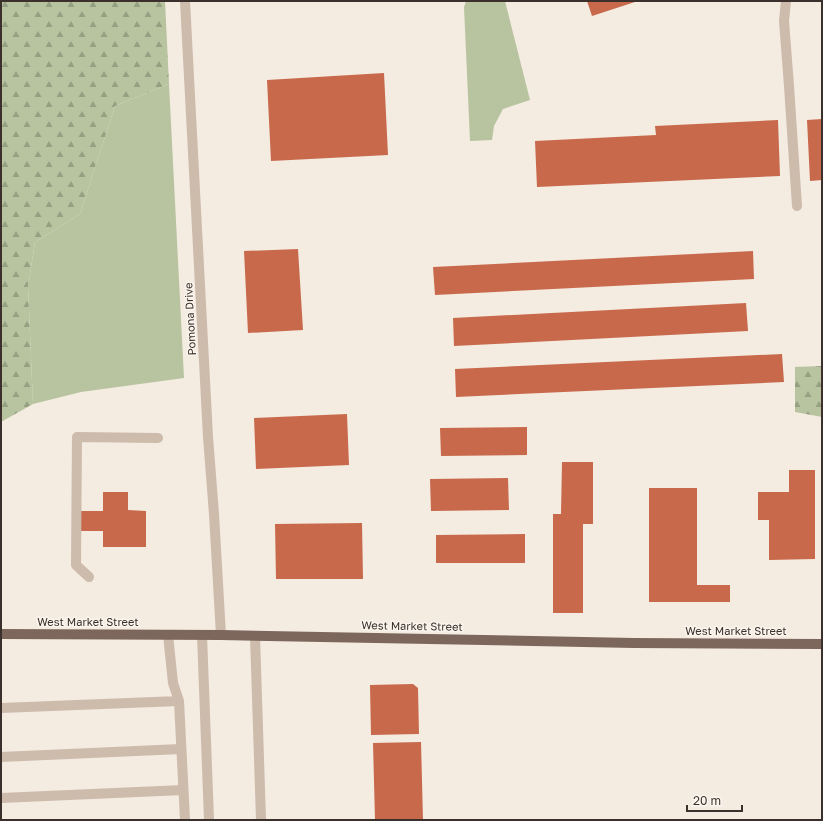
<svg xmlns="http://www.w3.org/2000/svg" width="823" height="821" viewBox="0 0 823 821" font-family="'Golos Text',sans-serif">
  <defs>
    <pattern id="forest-firs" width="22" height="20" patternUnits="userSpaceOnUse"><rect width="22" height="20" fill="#b8c4a0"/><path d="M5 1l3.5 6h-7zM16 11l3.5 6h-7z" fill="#97a083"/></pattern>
  </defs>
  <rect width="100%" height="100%" fill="#f4ebe1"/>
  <path fill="#b8c4a0" d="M466,1h39l25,99 -27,9 -9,17 -2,14 -22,1 -6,-134z
    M169,84l15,294 -103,14 -48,12 -5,-117 7,-45 45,-28 35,-108z"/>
  <path fill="url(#forest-firs)" d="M1,1h164l4,83 -54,22 -35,108 -45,28 -7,45 5,117 -32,18z
    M822,366v51l-27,-5v-45z"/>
  <path fill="#c8694b" d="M587,1h51l-46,15z
    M384,73l4,82 -117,6 -4,-81z
    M822,119v61l-12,1 -3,-61z
    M778,120l2,56 -243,11 -2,-46 121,-6 -1,-9z
    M298,249l5,81 -55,3 -4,-82z
    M753,251l1,28 -319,16 -2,-28z
    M746,303l2,28 -294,15 -1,-28z
    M782,354l2,28 -328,15 -1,-28z
    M347,414l2,51 -93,4 -2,-51z
    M527,427v28l-86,1 -1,-28z
    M562,462h31v62h-10v89h-30v-99h8z
    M789,470h26v89l-46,1v-40h-11v-28h31z
    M508,478l1,32 -78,1 -1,-32z
    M649,488h48v97h33v17h-81z
    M103,492h25v18l18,1v36h-43v-16h-24v-20h24z
    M362,523l1,56h-87l-1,-55z
    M525,534v29h-89v-28z
    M413,684l5,4 1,46 -48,1 -1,-50z
    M421,742l2,78h-48l-2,-77z"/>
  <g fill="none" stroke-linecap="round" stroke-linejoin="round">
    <path stroke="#cdbbac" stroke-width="10" d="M185,1l23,436 6,77 7,121
      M786,1l-2,20 5,65 8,120
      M89,577l-13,-12 1,-128 81,1
      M168,635l5,48 6,18 6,119
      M202,635l7,185
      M255,636l6,184
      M1,708l178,-7
      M1,757l180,-8
      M1,798l182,-8"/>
    <path stroke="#7d675c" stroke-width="10" d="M1,634l220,1 413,8 188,1"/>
  </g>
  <g text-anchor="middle" stroke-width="3" stroke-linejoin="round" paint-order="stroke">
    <g font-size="11" fill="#3b302b" stroke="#fbf5ee">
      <text transform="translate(190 319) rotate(-93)" y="4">Pomona Drive</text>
      <text x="88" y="626">West Market Street</text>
      <text transform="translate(412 626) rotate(1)" y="4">West Market Street</text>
      <text x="736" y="635">West Market Street</text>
    </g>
  </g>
  <rect width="823" height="821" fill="none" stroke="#3b302b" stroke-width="4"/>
  <path d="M687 805v6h55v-6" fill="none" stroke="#3b302b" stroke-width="2"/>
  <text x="693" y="805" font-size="12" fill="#3b302b" stroke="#fbf5ee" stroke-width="3" paint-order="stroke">20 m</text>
</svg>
